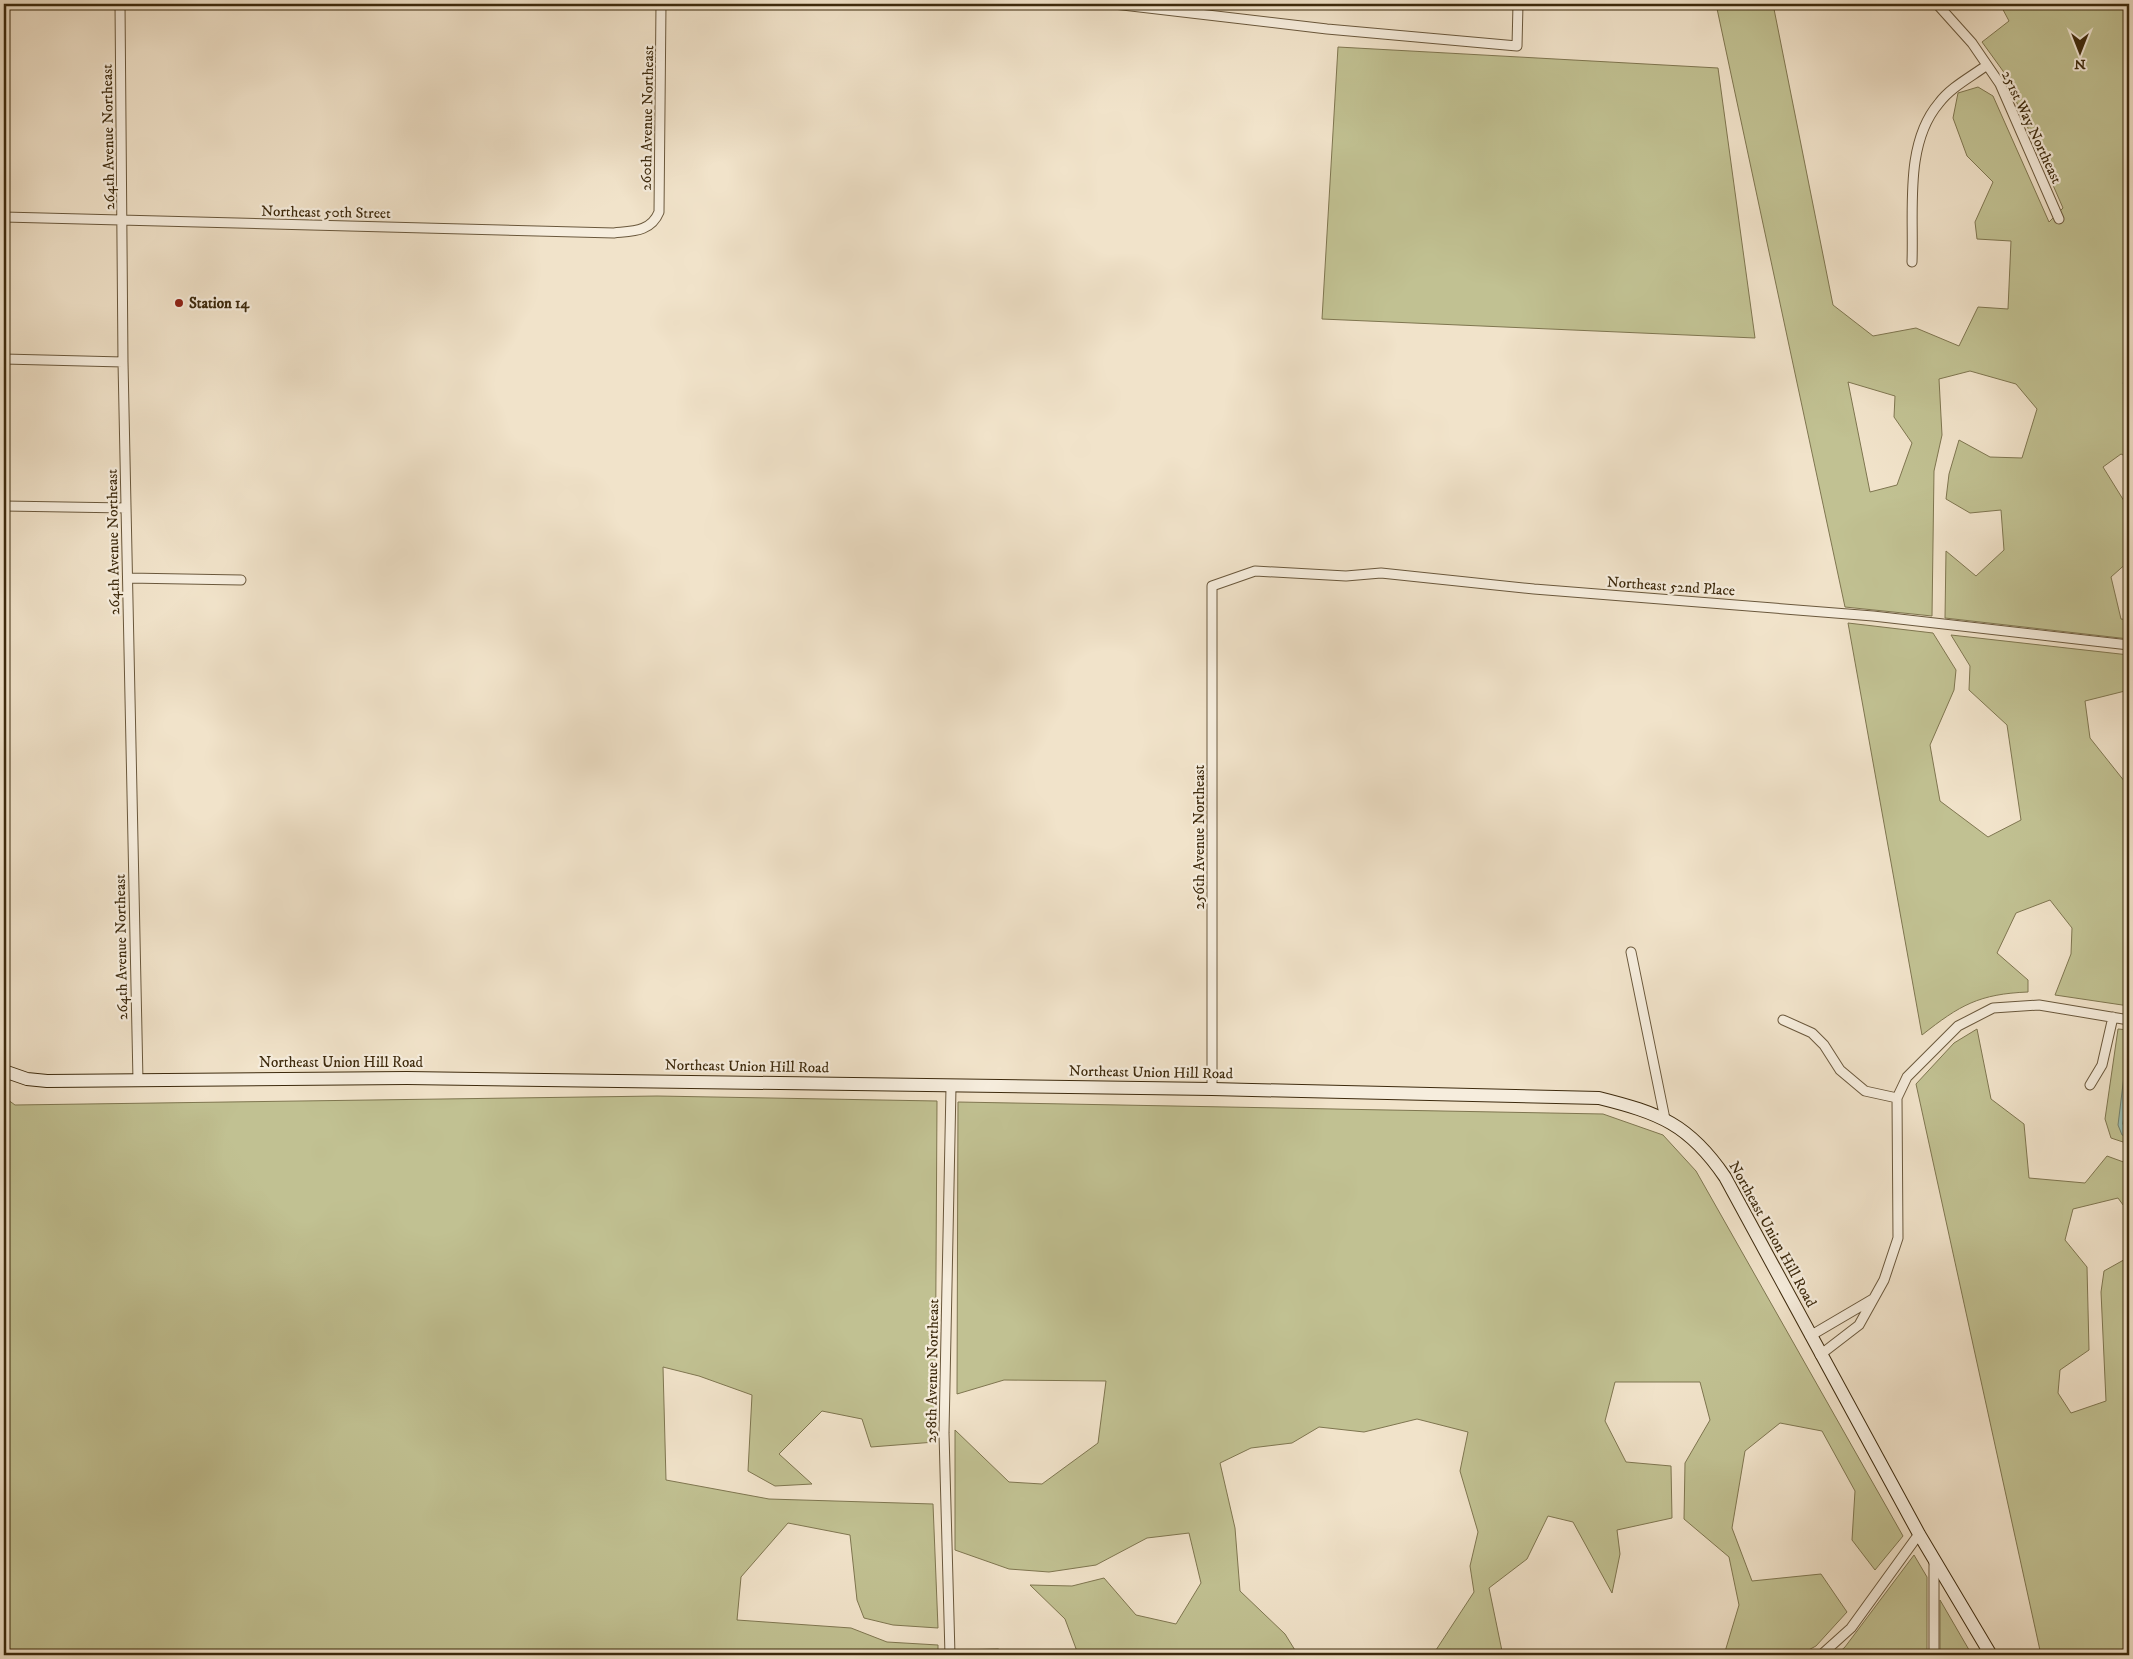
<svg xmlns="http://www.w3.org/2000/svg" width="2133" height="1659" viewBox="0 0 2133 1659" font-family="'IM FELL DW Pica',serif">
  <rect width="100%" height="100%" fill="#f1e3ca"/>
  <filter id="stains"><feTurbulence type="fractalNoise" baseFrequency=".004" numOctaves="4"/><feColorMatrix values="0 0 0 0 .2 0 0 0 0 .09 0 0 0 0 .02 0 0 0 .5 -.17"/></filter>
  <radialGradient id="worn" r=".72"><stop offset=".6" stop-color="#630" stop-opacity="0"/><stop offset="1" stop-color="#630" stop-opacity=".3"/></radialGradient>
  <path fill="#c1c192" stroke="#7f7650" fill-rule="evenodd" d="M1716,4h57l60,301 40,31 43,-8 43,18 19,-39 30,2 3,-68 -34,-2 -2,-17 18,-40 -26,-26 -14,-38 5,-25 20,-6 15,9 56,126 14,-14 -60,-137 -21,-29 27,-21 -9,-17h129v454l-8,-4 -18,13 26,42v52l-18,16 10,42 8,1v19l-184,-21 1,-67 30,25 28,-26 -3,-40 -31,3 -24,-14 3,-25 10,-34 31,17 32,1 15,-49 -21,-25 -46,-13 -31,8 3,56 -8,36 -2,145 -87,-9zM1848,382l47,14 -1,21 18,26 -15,42 -27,7z
    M1338,47l380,21 37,270 -433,-19z
    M1848,623l85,10 23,37 -2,20 -24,55 10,56 48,36 33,-17 -14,-95 -38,-35 1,-24 -19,-31 178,20v35l-44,11 5,37 39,49v219l-74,-11 16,-41 1,-26 -22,-28 -34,13 -19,40 31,27v12c-49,2 -68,13 -106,43z
    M1977,1029l14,70 33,25 5,54 56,5 22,-27 22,8v49l-11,-15 -45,11 -8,31 22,27 2,83 -29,20 -2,23 13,20 35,-12 -5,-109 3,-21 25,-14v398h-88l-125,-571 38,-41z
    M2118,1029l11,1v114l-18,-6 -6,-19z
    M657,1096l280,5 -2,341 -64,5 -9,-28 -40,-8 -43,43 33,30 -37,2 -27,-15 4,-76 -53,-19 -36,-9 3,113 103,19 164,5 5,124 -45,-3 -29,-7 -7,-18 -7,-65 -62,-12 -47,54 -4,43 114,8 36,14 51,3v10h-934v-558l11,8z
    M958,1102l645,12 60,21 33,36 207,365 -28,34 -23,-30 3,-49 -33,-60 -42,-8 -35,28 -13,77 20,53 69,-7 26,38 -31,34 -17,9h-75l15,-50 -10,-48 -45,-38 1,-56 25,-43 -10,-38h-85l-10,39 21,41 45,4 1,52 -55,12 3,24 -8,39 -39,-71 -25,-6 -21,43 -38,29 13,63 -66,-1 38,-58 -4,-26 8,-34 -18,-61 8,-39 -51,-13 -53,13 -45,-5 -27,16 -41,5 -31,15 15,65 5,63 45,43 13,21h-222l2,-1 -13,-35 -35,-34 42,1 32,-8 32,37 40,9 25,-41 -12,-50 -42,5 -51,27 -47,7 -40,-3 -54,-19v-120l54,52 33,2 56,-41 8,-62 -102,-1 -47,14z
    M1914,1555l13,22v78h-91l9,-8z
    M1940,1600l32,55h-32z
    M998,1649l15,6h-55v-5z"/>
  <path fill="#9bbeb3" stroke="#758371" d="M2128,1043h1v94l-7,-2 -4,-10z"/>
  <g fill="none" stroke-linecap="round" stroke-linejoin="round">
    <path stroke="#6c7460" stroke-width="1" d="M2129,1071l-6,53 3,6 3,1"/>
    <path stroke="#758371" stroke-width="2.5" d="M2129,374l-5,9 5,14"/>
    <g stroke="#6a583c" stroke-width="11">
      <path id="street" d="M120,4l3,358 15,719
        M1114,4l213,25 190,17 1,-42
        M1937,4l35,39 28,41 59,135
        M4,217l610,16c18,-2 37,-1 45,-21l2,-208
        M1912,262c2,-51 -8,-118 27,-159 12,-16 32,-26 48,-38
        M4,359l119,3
        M4,506l122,2
        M128,578l113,2
        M1631,952l34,167
        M1783,1020l29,13 12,12 16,25 25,21 32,7
        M2090,1085l12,-20 11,-48
        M1212,1089v-503l43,-15 91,5 35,-3 153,16 339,27 256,29
        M1810,1336l63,-37
        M1820,1355l39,-30 25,-45 14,-42 -1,-140 10,-21 51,-51 35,-18 46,-3 90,15
        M950,1655l-6,-222 7,-346
        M1821,1655l30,-27 68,-94
        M1934,1655v-95"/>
    </g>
    <g stroke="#3d2a0d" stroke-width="14">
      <path id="secondary" d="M4,1071l23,8 20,2 360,-3 805,11 387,9c60,15 90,26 126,79l194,357 72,121"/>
    </g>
    <use href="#street" stroke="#f6eddd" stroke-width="9"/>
    <use href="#secondary" stroke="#f6eddd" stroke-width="12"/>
  </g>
  <circle fill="#8f2418" stroke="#f6eddd" stroke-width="2" cx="179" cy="303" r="5"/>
  <g text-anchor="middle" stroke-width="4.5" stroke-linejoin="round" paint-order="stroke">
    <g font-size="15" fill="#3d2a0d" stroke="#f6eddd">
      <text transform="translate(647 118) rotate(-89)" y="5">260th Avenue Northeast</text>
      <text transform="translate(2032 127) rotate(65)" y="5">251st Way Northeast</text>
      <text transform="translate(108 137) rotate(-91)" y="5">264th Avenue Northeast</text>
      <text transform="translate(326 212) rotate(1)" y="5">Northeast 50th Street</text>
      <text transform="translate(113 542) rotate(-91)" y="5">264th Avenue Northeast</text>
      <text transform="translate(1671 586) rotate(4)" y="5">Northeast 52nd Place</text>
      <text transform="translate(1199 837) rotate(-90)" y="5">256th Avenue Northeast</text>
      <text transform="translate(121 947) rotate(-91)" y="5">264th Avenue Northeast</text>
      <text x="341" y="1067">Northeast Union Hill Road</text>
      <text transform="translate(747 1066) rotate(1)" y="5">Northeast Union Hill Road</text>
      <text transform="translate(1151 1072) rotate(1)" y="5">Northeast Union Hill Road</text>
      <text transform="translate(1773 1234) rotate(61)" y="5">Northeast Union Hill Road</text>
      <text transform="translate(932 1371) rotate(-89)" y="5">258th Avenue Northeast</text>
    </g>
    <g font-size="15" font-weight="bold" fill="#3d2a0d" stroke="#f6eddd" text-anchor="start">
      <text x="189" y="308">Station 14</text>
    </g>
  </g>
  <rect width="2133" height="1659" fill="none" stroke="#f1e3ca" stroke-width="20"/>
  <rect x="5" y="5" width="2123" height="1649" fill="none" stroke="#3d2a0d" stroke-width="2.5"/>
  <rect x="10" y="10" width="2113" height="1639" fill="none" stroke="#3d2a0d"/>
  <g transform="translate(2080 52) rotate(180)" stroke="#f6eddd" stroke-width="4" paint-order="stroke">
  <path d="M0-4L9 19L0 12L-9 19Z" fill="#3d2a0d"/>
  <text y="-8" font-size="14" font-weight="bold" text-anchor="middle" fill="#3d2a0d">N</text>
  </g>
  <rect width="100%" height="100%" filter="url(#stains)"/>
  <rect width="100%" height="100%" fill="url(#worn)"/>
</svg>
